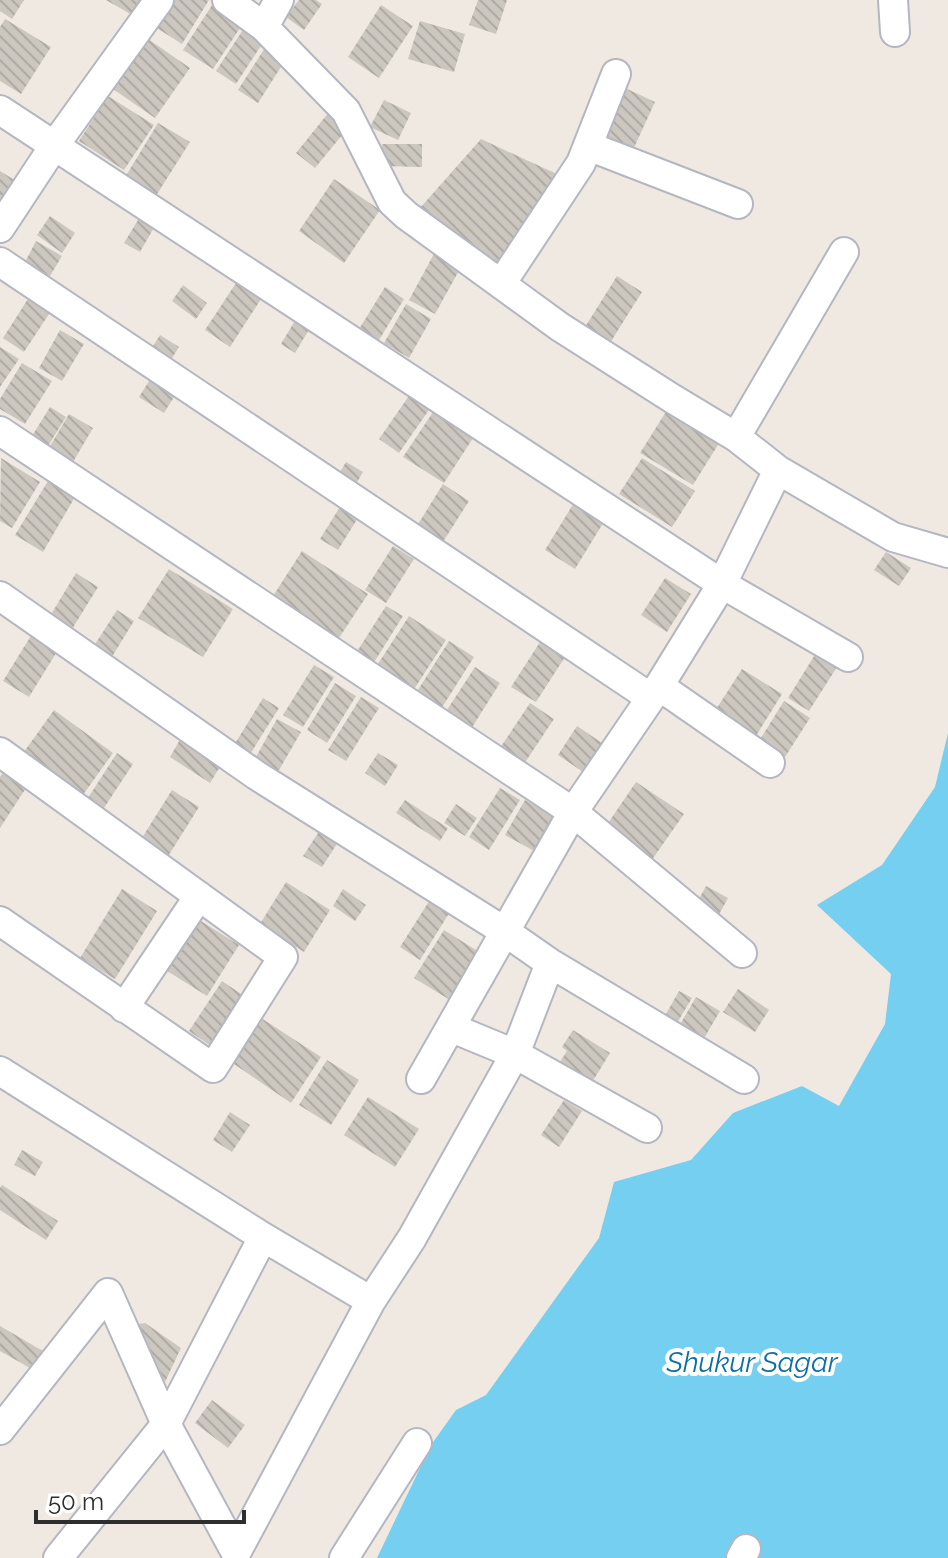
<svg xmlns="http://www.w3.org/2000/svg" width="948" height="1558" viewBox="0 0 948 1558" font-family="Raleway,sans-serif">
  <defs>
    <pattern id="building-back-hatch" width="6" height="6" patternUnits="userSpaceOnUse" patternTransform="scale(2)"><rect width="6" height="6" fill="#cbc7bf"/><path d="M-1 5l2 2M0 0l6 6M5-1l2 2" fill="none" stroke="#afaba4"/></pattern>
  </defs>
  <rect width="100%" height="100%" fill="#efe9e1"/>
  <path fill="#75cff0" d="M948,733v825h-571l54,-113 25,-35 30,-15 113,-157 15,-56 77,-22 42,-47 69,-27 37,20 46,-82 6,-50 -74,-69 65,-40 53,-78z"/>
  <path fill="url(#building-back-hatch)" d="M0,0h24l-12,19 -12,-8z
    M106,0h37l-9,16z
    M167,0h42l-27,44 -30,-19z
    M299,0h17l6,4 -18,26 -18,-13z
    M478,0h29l-11,34 -27,-9z
    M214,2l30,20 -31,47 -30,-19z
    M381,5l32,21 -34,52 -31,-21z
    M5,19l46,28 -30,47 -21,-13v-54z
    M420,21l45,13 -11,38 -46,-13z
    M246,25l20,13 -30,46 -20,-13z
    M148,39l42,29 -35,50 -42,-29z
    M268,43l20,13 -30,47 -20,-13z
    M623,87l32,15 -23,50 -33,-14z
    M108,96l46,29 -30,45 -45,-29z
    M384,100l27,13 -13,27 -28,-13z
    M329,112l19,16 -33,40 -19,-15z
    M158,123l32,19 -36,57 -30,-20z
    M481,139l78,36 -66,96 -80,-55z
    M382,144h40v23l-41,-1z
    M0,171l21,13 -21,33z
    M334,179l46,31 -36,53 -45,-32z
    M144,210l15,9 -19,33 -16,-9z
    M50,216l25,17 -13,20 -25,-18z
    M36,241l26,15 -12,20 -25,-14z
    M435,252l26,15 -26,47 -26,-14z
    M617,276l25,16 -32,51 -25,-16z
    M238,280l25,16 -33,51 -25,-17z
    M183,285l24,18 -11,16 -24,-18z
    M385,287l19,12 -28,46 -20,-11z
    M33,291l22,14 -31,47 -21,-14z
    M406,304l25,15 -22,39 -25,-15z
    M296,319l14,9 -15,25 -14,-9z
    M60,330l24,14 -22,37 -23,-13z
    M160,335l19,12 -10,16 -19,-12z
    M0,347l19,12 -19,28z
    M22,363l30,18 -27,43 -25,-15v-10z
    M154,373l25,16 -15,24 -25,-16z
    M411,393l20,14 -32,46 -20,-14z
    M50,407l16,10 -18,29 -16,-10z
    M669,407l52,33 -28,45 -53,-32z
    M435,409l40,26 -31,48 -41,-26z
    M69,414l24,14 -20,34 -24,-14z
    M1,458l39,24 -28,46 -12,-7z
    M642,458l53,33 -23,36 -53,-33z
    M346,462l17,10 -10,17 -17,-10z
    M48,481l27,16 -32,55 -28,-17z
    M443,484l26,17 -28,44 -26,-16z
    M580,493l30,19 -35,57 -30,-19z
    M343,502l18,11 -23,37 -18,-11z
    M393,546l21,13 -28,44 -21,-13z
    M302,551l66,43 -29,44 -66,-42z
    M886,552l25,16 -12,18 -25,-16z
    M169,569l64,40 -30,48 -65,-39z
    M76,573l22,14 -29,47 -22,-13z
    M665,578l26,16 -24,38 -26,-17z
    M386,606l17,10 -30,48 -17,-11z
    M117,610l17,11 -24,39 -18,-11z
    M409,616l37,24 -35,54 -37,-24z
    M32,634l26,16 -29,47 -26,-16z
    M542,639l25,15 -31,48 -25,-15z
    M449,641l25,16 -33,52 -25,-16z
    M816,653l21,14 -28,44 -21,-13z
    M314,665l20,12 -31,50 -20,-12z
    M475,667l25,16 -29,46 -26,-16z
    M742,669l40,25 -26,42 -41,-25z
    M335,683l21,13 -29,47 -20,-13z
    M361,697l18,11 -33,53 -18,-11z
    M263,698l16,10 -32,51 -16,-9z
    M784,701l26,17 -25,39 -26,-16z
    M530,703l24,16 -30,45 -24,-16z
    M54,710l59,43 -33,46 -59,-43z
    M277,719l24,13 -26,45 -23,-13z
    M577,726l28,19 -19,29 -28,-19z
    M182,736l41,26 -13,21 -40,-26z
    M117,753l16,11 -33,50 -16,-10z
    M378,753l20,12 -13,21 -20,-13z
    M5,769l23,16 -28,43v-51z
    M636,782l48,32 -35,50 -47,-32z
    M500,788l20,12 -31,50 -20,-13z
    M172,790l27,17 -32,51 -27,-17z
    M405,800l43,28 -8,13 -44,-28z
    M525,800l33,18 -20,35 -33,-18z
    M456,804l21,14 -12,18 -21,-13z
    M324,824l18,12 -20,31 -19,-11z
    M286,882l44,28 -26,42 -44,-28z
    M706,886l22,12 -12,22 -22,-12z
    M122,889l35,22 -42,68 -35,-21z
    M343,889l23,16 -11,16 -22,-15z
    M433,895l20,12 -33,53 -20,-13z
    M193,916l46,29 -32,51 -46,-29z
    M444,930l35,22 -29,48 -36,-22z
    M222,981l25,17 -33,50 -25,-17z
    M738,989l31,21 -14,22 -32,-20z
    M679,991l13,7 -18,30 -12,-7z
    M696,997l24,14 -18,31 -24,-14z
    M258,1016l63,41 -30,46 -63,-43z
    M573,1030l37,23 -22,36 -32,-21 11,-17 -5,-4z
    M327,1060l32,20 -28,45 -32,-20z
    M368,1097l51,32 -24,38 -51,-32z
    M564,1100l18,11 -23,36 -18,-12z
    M230,1112l20,13 -18,27 -19,-12z
    M22,1150l21,12 -8,14 -21,-11z
    M2,1185l56,36 -12,19 -46,-30v-22z
    M145,1323l36,25 -16,34 -27,-58z
    M0,1326l48,28 -11,18 -37,-21z
    M212,1400l33,25 -17,23 -33,-25z"/>
  <g fill="none" stroke-linecap="round" stroke-linejoin="round">
    <g stroke="#b4b7c1" stroke-width="32">
      <path id="minor" d="M227,0l37,27 82,84 46,91 14,13 154,112 113,72 63,38 42,33 115,67 55,16
        M893,0l2,32
        M264,27l15,-27
        M0,110l722,474 126,73
        M588,146l150,58
        M0,228l54,-82 105,-146
        M0,262l651,436
        M501,284l80,-121 35,-89
        M0,431l573,381 169,141
        M736,437l108,-185
        M0,596l256,179 248,156 46,32 194,116
        M659,686l111,77
        M0,752l283,205 -70,111 -213,-147
        M124,1008l75,-112
        M452,1028l63,26 132,74
        M0,1071l263,166 108,64
        M421,1079l152,-267 86,-126 63,-102 56,-114
        M0,1430l108,-137 58,131 70,129 135,-252 41,-63 103,-184 35,-91
        M58,1558l108,-134 97,-187
        M344,1558l73,-115
        M741,1558l5,-9"/>
    </g>
    <use href="#minor" stroke="#fff" stroke-width="28"/>
  </g>
  <g text-anchor="middle" stroke-width="8" stroke-linejoin="round" paint-order="stroke">
    <g font-size="28" font-style="italic" fill="#0d6fa3" stroke="#fff">
      <text x="752" y="1372">Shukur Sagar</text>
    </g>
  </g>
  <path d="M36 1510v12h208v-12" fill="none" stroke="#2e2e2e" stroke-width="4"/>
  <text x="48" y="1510" font-size="24" fill="#2e2e2e" stroke="#ffffff" stroke-width="6" paint-order="stroke">50 m</text>
</svg>
